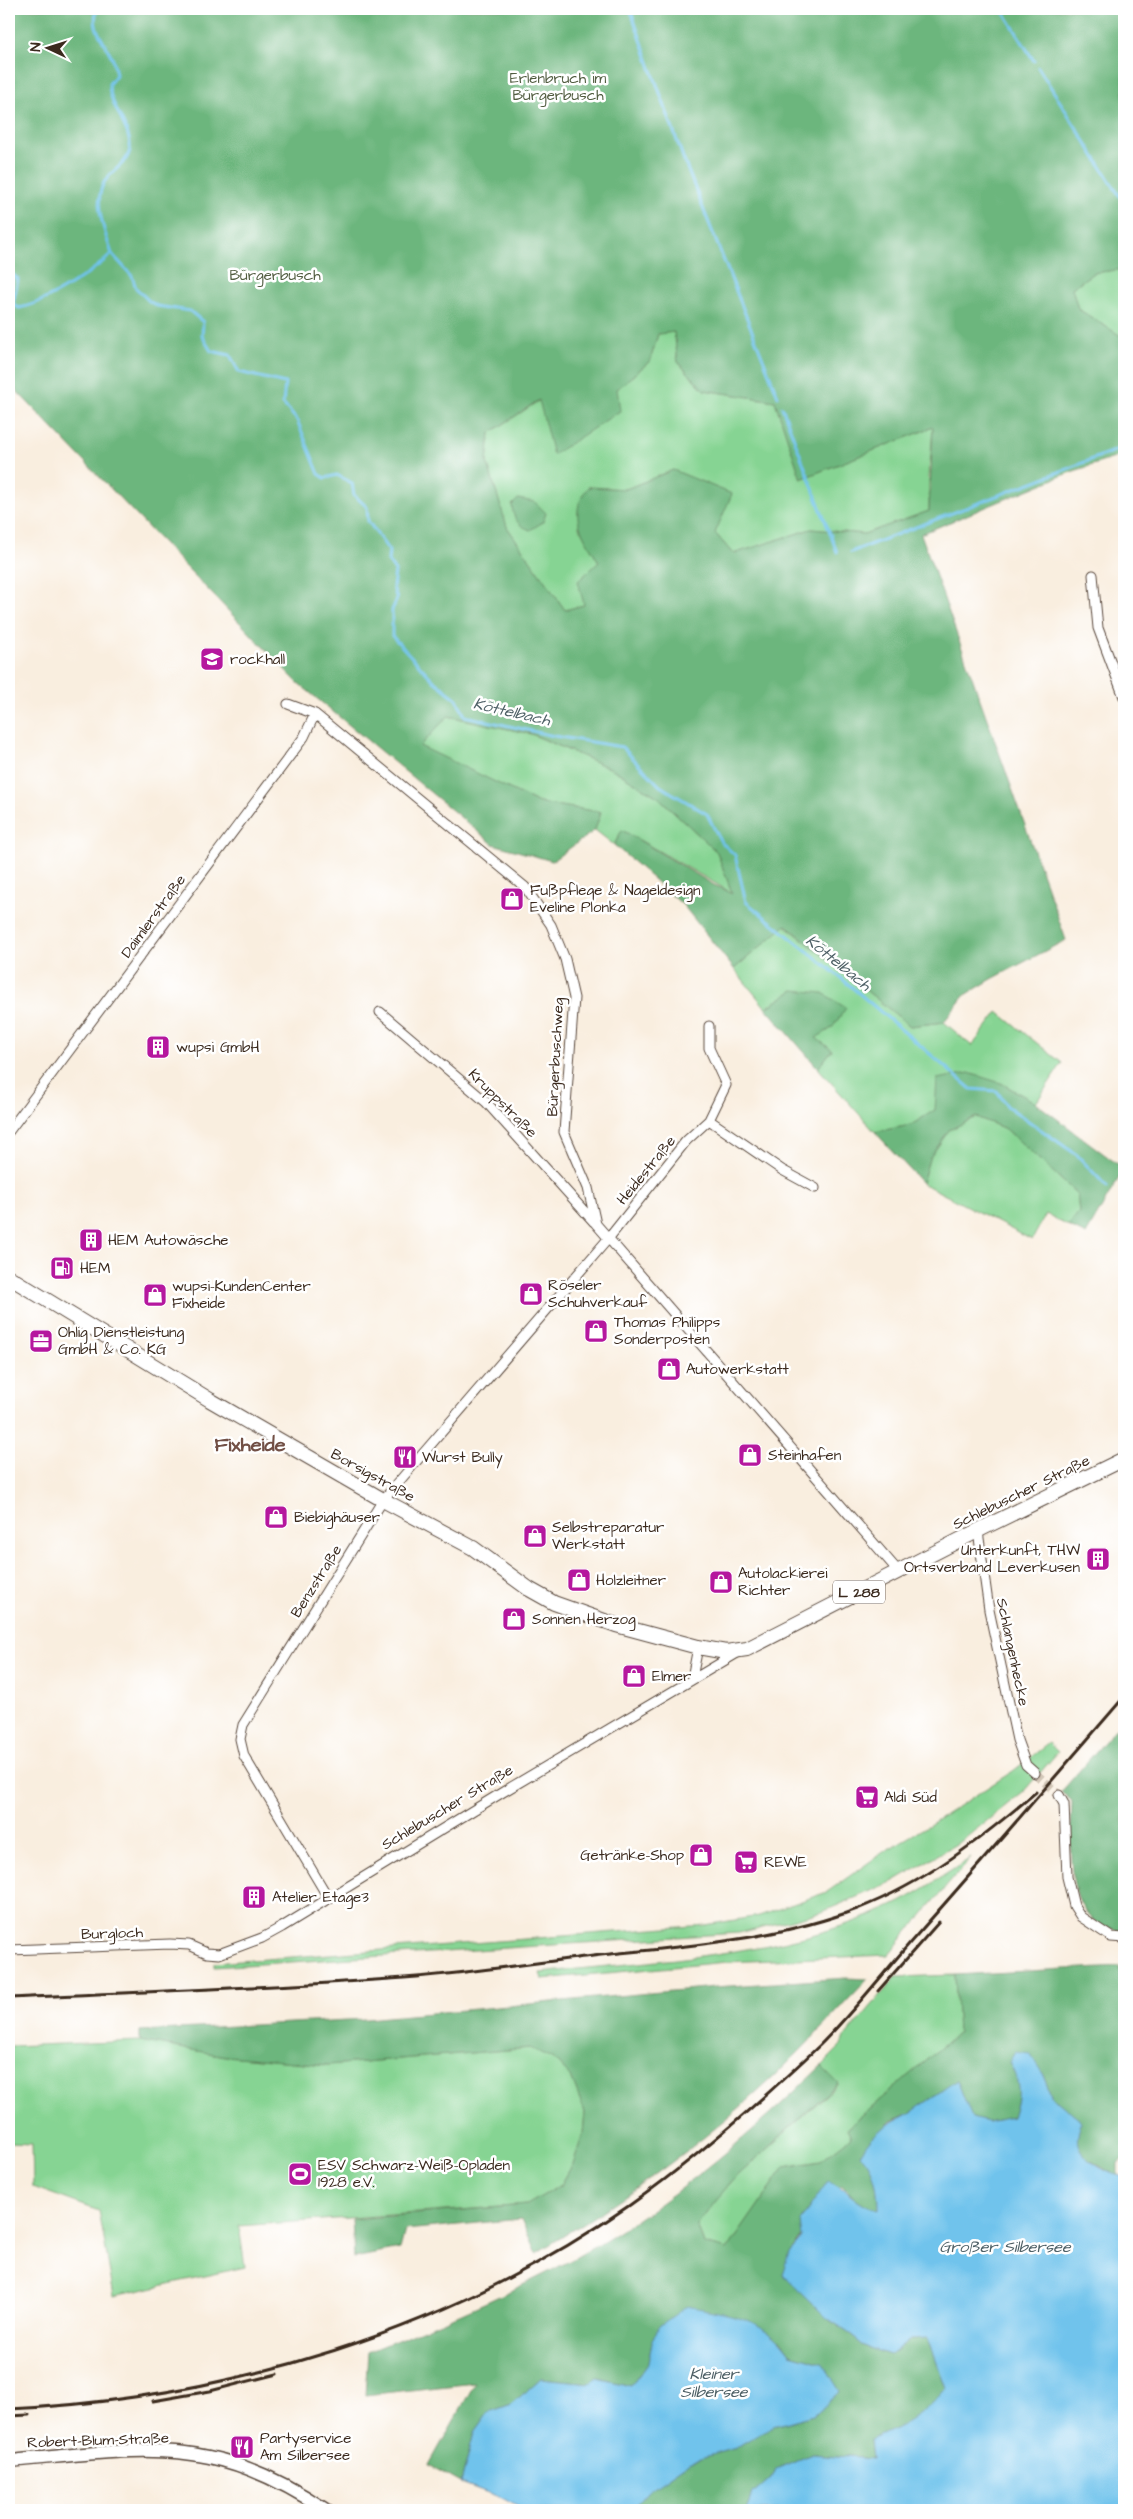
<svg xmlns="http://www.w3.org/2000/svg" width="1133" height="2519" viewBox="0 0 1133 2519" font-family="'Architects Daughter',sans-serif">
  <rect width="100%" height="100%" fill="#fff"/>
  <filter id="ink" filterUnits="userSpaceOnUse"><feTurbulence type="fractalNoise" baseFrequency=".02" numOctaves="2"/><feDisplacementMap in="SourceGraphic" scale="10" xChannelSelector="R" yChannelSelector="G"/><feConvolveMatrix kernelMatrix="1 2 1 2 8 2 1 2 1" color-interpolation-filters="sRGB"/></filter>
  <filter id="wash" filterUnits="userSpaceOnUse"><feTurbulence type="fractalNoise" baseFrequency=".0096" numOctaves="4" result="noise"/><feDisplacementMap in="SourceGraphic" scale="20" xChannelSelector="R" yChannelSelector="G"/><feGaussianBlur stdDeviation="1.12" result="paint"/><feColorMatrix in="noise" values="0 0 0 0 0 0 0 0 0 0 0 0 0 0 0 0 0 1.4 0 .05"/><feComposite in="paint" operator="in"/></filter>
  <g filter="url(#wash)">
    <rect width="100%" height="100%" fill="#f9eedf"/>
    <path fill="#86d493" stroke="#607f58" d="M1124,269v69l-46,-29 -6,-21 21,-15z
      M674,332l4,30 26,28 71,11 26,78 132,-52 -4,49v35l-65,23 -53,-5 -78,25 -18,-21 16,-39 -58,-24 -47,19 -38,-2 -9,40 20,35 -15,43 -19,5 -58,-83 -20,-65 3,-29 50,-33 76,-10 34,-29 8,-27z
      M448,716l83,18 83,36 44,27 59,55 15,41 -110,-63 -8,15 -19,-15 6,-18 -62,-9 -120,-57z
      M785,925l125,101 34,-4 28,24 26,-34 64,51 -26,40 -35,-20 -66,27 -24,15 -36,7 -57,-64 14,-18 -17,-12 17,-10 -38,-38 -28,18 -32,-39z
      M976,1117l30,12 71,65 2,18 -11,14 -22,-12 -14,26 -110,-57 7,-24 20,-29z
      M1049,1743l9,9 -34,39 -61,49 -69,41 -72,31 -83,21 -525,34v-4l491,-38 54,-9 68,-24 58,-41 46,-27 82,-53z
      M971,1858l-83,97 -161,7 -185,17 -2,-6c113,-13 246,-17 350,-66 28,-13 55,-33 81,-49z
      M955,1975l3,58 -111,95 4,9 -31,24 -35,6 -58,83 -23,-6 -7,-19 34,-43 107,-98 -17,-18 21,-21 3,-8 51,-60z
      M140,2041l86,15 102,9 203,-17 23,11 17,18 14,35 -2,22 -10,30 -12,21 -34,20 -288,21 6,41 -131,29 -15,-85 -66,-24 -1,-43 -23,-1v-97z"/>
    <path fill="#6cb67d" stroke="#54704e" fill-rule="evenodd" d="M9,9h1112l3,15v245l-31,4 -21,15 6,21 46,29v117l-53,17 -150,62 145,406 -74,39 -28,17 -20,26 -34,4 -124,-101 -52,44 -51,-64 -69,-60 8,-15 92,55 18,8 -15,-41 -59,-55 -44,-27 -82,-36 -84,-18 -28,30 119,57 62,9 -6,18 -43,31 -59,-17 -196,-162 -288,-299zM674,332l4,30 26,28 71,11 26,78 132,-52 -4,84 -65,23 -53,-5 -78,25 -18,-21 17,-39 -59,-24 -47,19 -38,-2c-22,29 -4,49 11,75l-21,19 6,24 -19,5 -58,-83 -20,-65 3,-29 49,-33 14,55 67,-44 -3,-22 33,-28 8,-27z
      M518,499l17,3 11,11 -3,9 -13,8c-13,-5 -17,-12 -18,-25z
      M794,990l29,3 23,15 -14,20 -16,10 16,12 -14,18 -52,-60z
      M969,1073l32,10 35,20 88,66 -38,66 -18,-9 11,-14 -2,-18 -71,-65 -30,-12 -27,13 -20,29 -7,24 -47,-51 36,-7 24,-15 2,-31z
      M1124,1719v212c-64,-5 -53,-83 -52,-130l-11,-9z
      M1119,1966l3,38h2v154l-6,5v14l-35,-21 -6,-13 3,-22 -28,-24 -11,-26 -32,-9c12,22 12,30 4,55l-26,5 -16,-4 -14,-38 -42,30 -25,12 -30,31c15,16 18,35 18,57l-14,-4 -23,-20 -52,67 16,43 22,22 27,18 7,9 29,10 20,-16 18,-1 18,50c-22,29 -44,39 -76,52l2,19 -59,-5 -37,16 -6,9 -17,15 -6,16h-116l17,-19 43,-30 45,-13 37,-22 41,-11 8,-52 -32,-9 -9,-13 -129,2 -4,20 -17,23 -33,-8 -8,5 -49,-5 -29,26 -23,8 -15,21 -13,50 -32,-18 46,-82 -110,12 3,-43c79,-32 159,-65 233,-109 81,-50 153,-111 220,-177l17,17 -107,99 -34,43 7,19 23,6 58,-83 35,-6 31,-24 -4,-9 111,-95 -3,-58z
      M846,1978l22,1c-31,32 -60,65 -92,96 -73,69 -154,126 -240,178l-15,-34 -116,11 -5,19 -46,9 -2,-39 175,-14 34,-20 12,-21 10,-30 2,-22 -14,-35 -17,-18 -24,-11 -202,17 -102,-9 -86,-15v-10l226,-12 349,-32z"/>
    <path fill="#70c3ec" stroke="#567685" d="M1015,2052l15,2 11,17 11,26 29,24c-1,7 -5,17 -3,23 3,14 33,33 46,32v334h-377l6,-16 17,-15 6,-9 37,-16 59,5 -2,-19c31,-13 55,-25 76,-52l-18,-50 -18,1 -20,16 -29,-10 -7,-9 -27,-18 -45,-44 7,-21 13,-15 -2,-17 28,-40c18,8 30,24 50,29 0,-21 -3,-42 -18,-56 17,-28 30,-29 56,-45 14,-9 27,-20 41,-29l15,38 15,4 26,-5c8,-25 7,-33 -4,-55z
      M687,2306c40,8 78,11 103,48l32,9 18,28 -26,24 -41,11 -37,22 -45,13 -43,30 -17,19h-107l-22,-12 -41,-15 13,-50 15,-21 23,-8 29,-26 49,5 7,-5 34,8 17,-23 4,-20 7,-17z"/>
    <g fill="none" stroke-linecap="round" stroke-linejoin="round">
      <path stroke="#70c3ec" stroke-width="3" d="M98,9c-10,17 9,35 15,51 1,4 2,10 3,15l-7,9c0,22 23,45 21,65 -2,13 -14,19 -21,27 -20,20 -4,56 3,78
        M630,9l55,154 93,233
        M1002,9l32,52
        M1038,67l86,136
        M9,228l2,2 -2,14
        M9,272l9,7 -5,25 6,4c28,-5 72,-35 93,-54l20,22 4,12 13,13 8,5 33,5 13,11 -1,14 9,15 19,4 9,17 46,11 -2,21 14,16 22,54 6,4 12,-3 15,8 2,12 13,12 1,14 21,30 -1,10 7,10 -2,16 4,12 -5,11v26l42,45 23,18 8,17 89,20 68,11 38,39 47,28 14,28 14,13 11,47 95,76 130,111 26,2 10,15 70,49 30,32
        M782,407l55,145
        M851,552l273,-105"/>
    </g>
  </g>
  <g filter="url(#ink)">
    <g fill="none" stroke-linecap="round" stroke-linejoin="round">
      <path stroke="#d3c7b8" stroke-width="9" stroke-dasharray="9 4.5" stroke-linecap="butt" d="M1035,1773l24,22"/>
      <g stroke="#58473b" stroke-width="11">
        <path id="minor" d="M1093,575l5,53 26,69
          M288,704l27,10 210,173 26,38 14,34 9,39 -10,134 24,56 8,36 303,348
          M380,1012l106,90 108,120
          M709,1120l17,-35 -17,-37v-22
          M9,1131l295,-394 11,-23
          M978,1531l11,79 28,130 9,25 9,8
          M692,1678l6,-31
          M1059,1795l5,9 3,73 7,29 7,11 30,20 13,1
          M329,1899l-85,-143 -4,-17 3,-14 140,-225 225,-261 78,-98 23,-21 73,50 33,18
          M9,1950l161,-6 19,1 18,8 12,1 43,-16 20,-11 221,-135 236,-140"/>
      </g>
      <g stroke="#58473b" stroke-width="15">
        <path id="secondary" d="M9,2461c63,-5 139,-18 200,-4 43,9 81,29 117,53"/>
      </g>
      <g stroke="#58473b" stroke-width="16">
        <path id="primary" d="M9,1277l201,123 173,100 90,48 56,41 25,14 62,22 82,22 28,5 21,-3 236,-121 141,-69"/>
      </g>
      <use href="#minor" stroke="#fff" stroke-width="9"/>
      <use href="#secondary" stroke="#fff" stroke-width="12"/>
      <use href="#primary" stroke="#fff" stroke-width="14"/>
      <path stroke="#3b2a1e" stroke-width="3" d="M878,1991l61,-69
        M9,1998c136,-7 272,-10 408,-21 59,-5 117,-14 176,-21 89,-10 180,-15 264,-47 68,-26 124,-70 179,-117
        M153,2401l57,-10 67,-17
        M9,2409c219,-10 441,-78 621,-204 68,-48 130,-103 190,-160 34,-34 64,-73 96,-109 70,-79 139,-159 208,-239
        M9,2416l20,-1"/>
    </g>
  </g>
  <defs>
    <g id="school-square" transform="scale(1.25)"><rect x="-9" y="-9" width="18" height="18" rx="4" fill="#b5179e" stroke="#fff"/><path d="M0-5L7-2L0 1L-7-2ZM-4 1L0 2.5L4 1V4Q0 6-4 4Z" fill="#fff"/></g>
    <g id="shop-square" transform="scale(1.25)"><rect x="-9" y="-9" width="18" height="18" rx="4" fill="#b5179e" stroke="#fff"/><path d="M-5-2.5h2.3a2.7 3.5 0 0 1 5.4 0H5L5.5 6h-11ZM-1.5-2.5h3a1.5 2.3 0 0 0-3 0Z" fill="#fff"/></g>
    <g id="building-square" transform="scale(1.25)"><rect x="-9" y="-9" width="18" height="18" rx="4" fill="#b5179e" stroke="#fff"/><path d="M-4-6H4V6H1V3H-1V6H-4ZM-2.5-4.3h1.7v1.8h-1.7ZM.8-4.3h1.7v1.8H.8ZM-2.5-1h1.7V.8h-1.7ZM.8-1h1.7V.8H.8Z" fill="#fff"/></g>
    <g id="fuel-square" transform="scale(1.25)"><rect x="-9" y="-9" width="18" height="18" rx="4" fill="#b5179e" stroke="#fff"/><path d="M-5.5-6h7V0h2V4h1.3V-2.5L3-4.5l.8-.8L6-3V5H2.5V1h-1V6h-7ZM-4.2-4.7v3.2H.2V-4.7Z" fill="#fff"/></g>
    <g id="office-square" transform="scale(1.25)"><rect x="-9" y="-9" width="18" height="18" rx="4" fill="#b5179e" stroke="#fff"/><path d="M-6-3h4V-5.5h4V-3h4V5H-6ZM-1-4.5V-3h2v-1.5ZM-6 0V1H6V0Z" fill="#fff"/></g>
    <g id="restaurant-square" transform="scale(1.25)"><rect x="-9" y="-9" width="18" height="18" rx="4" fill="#b5179e" stroke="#fff"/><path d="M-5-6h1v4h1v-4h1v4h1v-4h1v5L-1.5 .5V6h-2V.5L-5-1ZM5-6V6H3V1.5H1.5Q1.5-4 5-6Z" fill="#fff"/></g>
    <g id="supermarket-square" transform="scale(1.25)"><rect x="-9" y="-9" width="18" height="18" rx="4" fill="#b5179e" stroke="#fff"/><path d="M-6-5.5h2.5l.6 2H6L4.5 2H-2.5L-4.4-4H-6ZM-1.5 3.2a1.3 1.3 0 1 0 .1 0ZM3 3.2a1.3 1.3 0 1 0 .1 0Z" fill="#fff"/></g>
    <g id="stadium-square" transform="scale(1.25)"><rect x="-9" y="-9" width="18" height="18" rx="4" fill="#b5179e" stroke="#fff"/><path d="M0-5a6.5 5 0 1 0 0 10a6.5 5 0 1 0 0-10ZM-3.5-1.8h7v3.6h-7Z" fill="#fff"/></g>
  </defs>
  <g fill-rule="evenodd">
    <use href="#school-square" x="212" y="659"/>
    <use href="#shop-square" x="512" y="899"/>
    <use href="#building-square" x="158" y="1047"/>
    <use href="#building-square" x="91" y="1240"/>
    <use href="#fuel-square" x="62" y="1268"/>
    <use href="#shop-square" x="531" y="1294"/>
    <use href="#shop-square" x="155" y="1295"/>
    <use href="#shop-square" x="596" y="1331"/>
    <use href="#office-square" x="41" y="1341"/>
    <use href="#shop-square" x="669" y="1369"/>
    <use href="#shop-square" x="750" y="1455"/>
    <use href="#restaurant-square" x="405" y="1457"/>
    <use href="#shop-square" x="276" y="1517"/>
    <use href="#shop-square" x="535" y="1536"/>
    <use href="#building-square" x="1098" y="1559"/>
    <use href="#shop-square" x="579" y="1580"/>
    <use href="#shop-square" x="721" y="1582"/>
    <use href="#shop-square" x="514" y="1619"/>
    <use href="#shop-square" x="634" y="1676"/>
    <use href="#supermarket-square" x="867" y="1797"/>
    <use href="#shop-square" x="701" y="1855"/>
    <use href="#supermarket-square" x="746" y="1862"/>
    <use href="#building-square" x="254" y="1897"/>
    <use href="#stadium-square" x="300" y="2174"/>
    <use href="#restaurant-square" x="242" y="2447"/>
  </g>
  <g text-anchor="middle" stroke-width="5" stroke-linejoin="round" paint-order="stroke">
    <rect fill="#fff" stroke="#766a62" stroke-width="1" x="833" y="1580.5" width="52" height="23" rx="4"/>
    <g font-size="14" font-weight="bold" fill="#3b2a1e">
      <text x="859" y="1597">L 288</text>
    </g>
    <g font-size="15" fill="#525d41" stroke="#fff">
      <text x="558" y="83">Erlenbruch im<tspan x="558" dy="17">Bürgerbusch</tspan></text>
      <text x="275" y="280">Bürgerbusch</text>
    </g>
    <g font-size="15" fill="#3b2a1e" stroke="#fff" text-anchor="start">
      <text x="230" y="664">rockhall</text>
      <text x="530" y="895">Fußpflege &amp; Nageldesign<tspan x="530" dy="17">Eveline Plonka</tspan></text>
      <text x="176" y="1052">wupsi GmbH</text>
      <text x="108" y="1245">HEM Autowäsche</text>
      <text x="80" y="1273">HEM</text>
      <text x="548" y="1290">Röseler<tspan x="548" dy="17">Schuhverkauf</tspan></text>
      <text x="172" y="1291">wupsi-KundenCenter<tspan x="172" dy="17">Fixheide</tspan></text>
      <text x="614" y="1327">Thomas Philipps<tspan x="614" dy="17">Sonderposten</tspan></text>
      <text x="58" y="1337">Ohlig Dienstleistung<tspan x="58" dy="17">GmbH &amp; Co. KG</tspan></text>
      <text x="686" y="1374">Autowerkstatt</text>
      <text x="768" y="1460">Steinhafen</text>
      <text x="422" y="1462">Wurst Bully</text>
      <text x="294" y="1522">Biebighäuser</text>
      <text x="552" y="1532">Selbstreparatur<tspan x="552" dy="17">Werkstatt</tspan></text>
      <text x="1080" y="1555" text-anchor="end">Unterkunft, THW<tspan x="1080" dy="17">Ortsverband Leverkusen</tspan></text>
      <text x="738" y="1578">Autolackierei<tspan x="738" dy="17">Richter</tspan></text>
      <text x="596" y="1585">Holzleitner</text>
      <text x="532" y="1624">Sonnen Herzog</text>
      <text x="652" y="1681">Elmer</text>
      <text x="884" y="1802">Aldi Süd</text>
      <text x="684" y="1860" text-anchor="end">Getränke-Shop</text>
      <text x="764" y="1867">REWE</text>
      <text x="272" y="1902">Atelier Etage3</text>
      <text x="318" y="2170">ESV Schwarz-Weiß-Opladen<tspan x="318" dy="17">1928 e.V.</tspan></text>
      <text x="260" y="2443">Partyservice<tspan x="260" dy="17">Am Silbersee</tspan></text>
    </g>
    <g font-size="15" fill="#3b2a1e" stroke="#fff">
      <text transform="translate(153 916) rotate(-54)" y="5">Daimlerstraße</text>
      <text transform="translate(555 1057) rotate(-87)" y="5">Bürgerbuschweg</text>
      <text transform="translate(503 1103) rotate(45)" y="5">Kruppstraße</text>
      <text transform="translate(646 1170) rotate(-51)" y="5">Heidestraße</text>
      <text transform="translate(373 1475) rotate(29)" y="5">Borsigstraße</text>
      <text transform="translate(1021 1492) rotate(-26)" y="5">Schlebuscher Straße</text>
      <text transform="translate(316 1581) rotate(-58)" y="5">Benzstraße</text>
      <text transform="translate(1013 1652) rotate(78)" y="5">Schlangenhecke</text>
      <text transform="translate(447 1807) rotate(-31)" y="5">Schlebuscher Straße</text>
      <text transform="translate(112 1933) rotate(-2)" y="5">Burgloch</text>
      <text transform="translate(98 2440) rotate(-2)" y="5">Robert-Blum-Straße</text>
    </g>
    <g font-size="16" font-style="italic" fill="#4e6066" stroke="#fff">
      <text transform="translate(512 711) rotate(13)" y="6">Köttelbach</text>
      <text transform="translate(839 962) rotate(39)" y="6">Köttelbach</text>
      <text x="1005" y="2252">Großer Silbersee</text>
      <text x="714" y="2379">Kleiner<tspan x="714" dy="18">Silbersee</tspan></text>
    </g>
    <g font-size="20" font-weight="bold" fill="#725046" stroke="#fff">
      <text x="250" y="1451">Fixheide</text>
    </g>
  </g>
  <rect width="1133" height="2519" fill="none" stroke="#fff" stroke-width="30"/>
  <g transform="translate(48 48) rotate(274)" stroke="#ffffff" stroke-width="4" paint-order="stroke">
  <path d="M0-4L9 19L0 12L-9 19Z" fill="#3b2a1e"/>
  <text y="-8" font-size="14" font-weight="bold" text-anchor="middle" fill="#3b2a1e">N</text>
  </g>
</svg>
